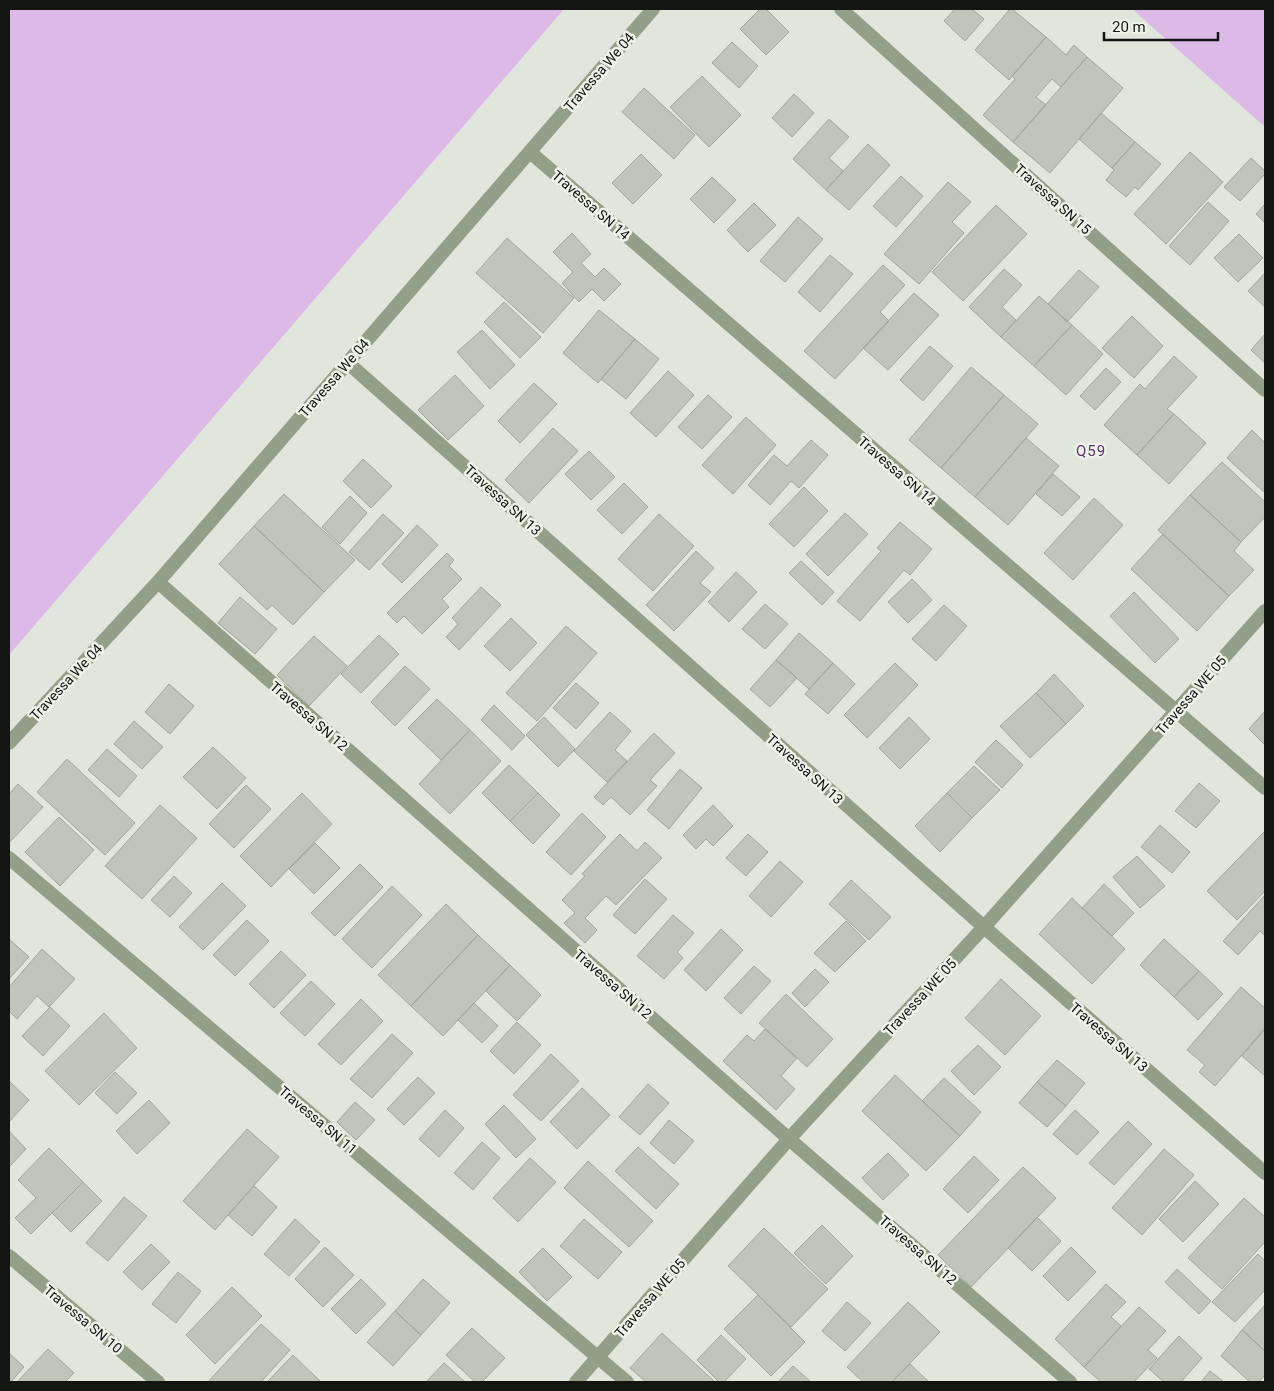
<svg xmlns="http://www.w3.org/2000/svg" width="1274" height="1391" viewBox="0 0 1274 1391" font-family="Roboto,sans-serif">
  <rect width="100%" height="100%" fill="#e1e6dd"/>
  <path fill="#dcb9e7" d="M9,9h555l-555,646z
    M1132,9h133v118z"/>
  <path fill="#c0c5bc" stroke="#a1a69d" d="M760,9h6l23,23 -23,23 -26,-26z
    M955,9h17l12,10 -19,22 -21,-20z
    M1010,9h2l34,28 -37,43 -34,-30z
    M1046,37l20,18 8,-10 13,12 -26,30 -9,-8 -16,18 10,8 -33,37 -30,-27 32,-36 -3,-3z
    M732,42l26,24 -19,22 -27,-25z
    M1087,57l36,31 -73,85 -37,-31z
    M702,76l39,39 -32,32 -39,-40z
    M644,88l51,47 -21,24 -52,-47z
    M794,94l20,19 -22,24 -20,-19z
    M1101,113l34,29 -23,26 -33,-29z
    M829,119l20,18 -20,21 14,13 -17,19 -33,-31z
    M1135,142l26,22 -23,26 -3,-3 -9,10 -20,-17 8,-10 -2,-2z
    M868,144l22,21 -41,45 -23,-20z
    M1190,152l33,30 -57,62 -32,-30z
    M641,154l21,21 -29,29 -21,-21z
    M1251,158l14,13v3l-25,27 -16,-14z
    M901,176l22,20 -27,31 -23,-21z
    M712,177l24,23 -22,23 -24,-24z
    M948,182l23,20 -19,20 12,11 -45,51 -35,-30z
    M1208,202l21,19 -39,44 -21,-19z
    M754,203l22,22 -28,27 -21,-22z
    M1265,204v19l-9,-9z
    M996,205l31,29 -64,67 -31,-29z
    M798,217l25,22 -38,43 -25,-21z
    M572,233l19,21 -10,9 14,14 9,-9 17,16 -17,17 -12,-12 -13,13 -17,-19 11,-11 -20,-20z
    M1239,234l24,24 -25,24 -24,-24z
    M507,238l67,60 -31,35 -67,-60z
    M830,255l23,19 -33,38 -22,-20z
    M883,265l22,20 -25,27 9,9 -54,58 -31,-28z
    M1004,269l18,16 -20,22 14,13 -15,17 -32,-30z
    M1079,270l20,17 -32,35 -19,-18z
    M1265,273v34l-17,-16z
    M914,293l25,22 -51,55 -25,-22z
    M1039,296l33,29 -38,41 -33,-29z
    M504,302l37,35 -21,21 -36,-36z
    M599,310l36,29 -37,44 -35,-30z
    M1132,316l31,30 -29,32 -32,-30z
    M1072,325l31,29 -37,41 -32,-29z
    M482,330l33,35 -25,24 -33,-37z
    M1265,334v29l-14,-13z
    M635,339l24,20 -33,40 -25,-20z
    M930,346l23,20 -30,35 -23,-21z
    M1174,356l23,21 -30,32 7,5 -37,41 -33,-30 36,-41 5,5z
    M971,367l33,28 -63,73 -32,-28z
    M1106,368l15,14 -26,28 -15,-14z
    M668,371l26,24 -38,42 -26,-24z
    M455,375l29,31 -36,34 -30,-30z
    M534,383l23,21 -37,39 -22,-22z
    M708,395l24,22 -30,32 -24,-22z
    M1004,395l34,29 -63,73 -34,-29z
    M1174,414l32,29 -37,41 -32,-29z
    M746,417l30,28 -43,49 -31,-29z
    M553,428l25,23 -49,52 -24,-23z
    M1252,430l13,13v50l-38,-35z
    M1026,438l33,28 -51,59 -33,-28z
    M811,440l17,15 -29,33 -8,-7 -21,24 -22,-20 26,-30 13,11z
    M589,451l26,26 -24,23 -26,-26z
    M363,459l29,27 -21,22 -28,-27z
    M1222,462l43,40v15l-24,25 -51,-47z
    M1053,474l27,23 -18,19 -26,-22z
    M624,483l24,24 -26,27 -25,-24z
    M804,487l24,24 -34,36 -25,-23z
    M284,494l71,66 -31,32 -70,-66z
    M1190,495l51,47 -7,9 20,19 -25,26 -71,-66z
    M350,496l17,17 -27,31 -18,-17z
    M1094,498l29,27 -50,55 -29,-27z
    M845,513l23,21 -40,42 -22,-22z
    M383,514l21,19 -35,37 -20,-18z
    M659,514l35,32 -41,45 -35,-32z
    M900,522l32,27 -22,26 -6,-5 -44,51 -23,-20 44,-50 -4,-3z
    M417,525l21,20 -36,38 -20,-19z
    M254,526l70,66 -31,33 -21,-20 -5,5 -48,-46z
    M1163,534l66,62 -32,35 -66,-62z
    M696,551l18,17 -14,15 11,9 -37,39 -28,-26z
    M447,553l7,7 -5,6 13,13 -20,20 7,8 -27,27 -18,-18 -7,7 -10,-10z
    M801,561l33,31 -12,13 -33,-32z
    M736,572l21,20 -28,30 -21,-20z
    M912,579l20,21 -24,23 -20,-21z
    M481,587l20,18 -42,45 -13,-13 12,-13 -6,-6z
    M1134,592l45,47 -24,24 -45,-47z
    M240,597l37,32 -22,25 -37,-31z
    M765,604l23,20 -23,25 -23,-20z
    M944,605l23,21 -31,35 -24,-22z
    M511,618l26,25 -27,28 -26,-25z
    M566,626l31,27 -60,68 -31,-28z
    M799,633l34,30 -24,26 -33,-29z
    M379,635l20,19 -38,39 -20,-19z
    M314,636l33,30 -38,40 -32,-31z
    M776,660l21,18 -27,29 -20,-18z
    M833,663l22,21 -27,30 -23,-20z
    M895,663l23,22 -51,53 -23,-23z
    M405,666l25,23 -35,37 -24,-24z
    M1054,674l30,32 -18,18 -30,-31z
    M576,683l23,20 -23,26 -23,-21z
    M169,684l25,22 -24,28 -25,-22z
    M1036,693l30,31 -36,34 -30,-32z
    M437,699l33,31 -29,30 -33,-32z
    M494,705l31,31 -13,14 -31,-30z
    M1265,711v34l-16,-16z
    M610,712l21,19 -16,19 12,11 -20,21 -33,-31z
    M544,717l31,32 -17,18 -32,-32z
    M909,717l21,22 -30,30 -21,-21z
    M134,721l29,26 -21,22 -28,-25z
    M470,730l31,31 -51,53 -31,-30z
    M654,733l21,20 -25,27 7,6 -27,29 -19,-18 -8,8 -9,-8z
    M996,740l27,25 -21,23 -27,-26z
    M213,747l33,31 -29,31 -34,-32z
    M107,749l30,27 -18,21 -31,-27z
    M67,759l68,64 -30,32 -68,-63z
    M509,765l29,28 -28,28 -28,-28z
    M974,766l26,24 -28,28 -25,-25z
    M680,769l22,19 -33,41 -22,-19z
    M1199,783l21,18 -24,27 -21,-17z
    M18,784l25,23 -34,36v-49z
    M246,785l25,24 -37,39 -25,-24z
    M302,793l30,31 -61,63 -31,-31z
    M538,793l22,22 -27,29 -23,-23z
    M947,793l25,25 -32,34 -25,-26z
    M160,805l37,33 -55,61 -37,-33z
    M713,805l20,21 -20,20 -7,-7 -10,10 -13,-14z
    M582,813l24,24 -35,38 -25,-23z
    M59,817l35,33 -34,36 -35,-34z
    M1160,825l30,27 -18,21 -31,-26z
    M1265,831v60l-28,29 -30,-29z
    M620,834l17,17 8,-9 17,16 -46,47 -10,-9 -21,22 12,12 -12,13 -21,-20 11,-10 -13,-13 23,-24 -3,-2z
    M748,834l20,18 -22,24 -20,-18z
    M315,843l25,25 -26,26 -25,-25z
    M1137,856l28,30 -25,22 -27,-31z
    M780,861l23,21 -32,35 -22,-21z
    M360,864l23,23 -48,49 -24,-23z
    M174,876l18,17 -22,24 -19,-17z
    M645,879l22,20 -32,35 -22,-19z
    M851,880l40,37 -22,23 -40,-36z
    M222,883l24,23 -43,44 -24,-23z
    M1104,884l30,29 -22,23 -30,-28z
    M392,886l30,29 -50,53 -30,-29z
    M1265,895v41l-5,-5 -22,24 -15,-14z
    M1072,898l53,51 -33,35 -53,-50z
    M446,904l32,31 -67,71 -33,-31z
    M673,915l21,18 -17,19 6,6 -19,21 -27,-23z
    M247,920l22,21 -34,35 -22,-21z
    M846,921l20,20 -31,31 -21,-19z
    M721,929l22,21 -37,41 -22,-21z
    M478,935l32,30 -67,71 -32,-30z
    M9,939l20,18 -20,22z
    M1164,939l35,32 -25,26 -34,-32z
    M42,949l33,30 -26,28 -12,-11 -20,23 -8,-8v-24z
    M281,951l25,24 -32,33 -25,-24z
    M510,965l31,30 -24,26 -31,-30z
    M754,966l17,15 -30,33 -17,-16z
    M815,969l14,13 -24,25 -13,-14z
    M1199,971l24,23 -25,26 -24,-23z
    M1001,979l40,37 -36,39 -40,-37z
    M311,981l24,23 -30,32 -25,-23z
    M1241,987l24,21v20l-50,58 -16,-14 6,-7 -18,-15z
    M786,994l47,45 -26,28 -48,-44z
    M361,999l22,22 -42,44 -23,-21z
    M474,1003l24,23 -16,17 -24,-23z
    M50,1007l20,19 -27,30 -21,-20z
    M104,1013l33,35 -58,57 -34,-34z
    M517,1022l24,23 -27,29 -24,-23z
    M765,1029l32,29 -16,18 14,13 -19,21 -53,-49 24,-26 7,6z
    M1265,1029v44l-1,2 -22,-19z
    M392,1034l21,19 -41,45 -22,-19z
    M978,1045l23,22 -27,28 -23,-24z
    M551,1054l28,27 -38,40 -28,-26z
    M1057,1060l28,23 -19,23 -29,-24z
    M115,1072l22,21 -20,21 -22,-21z
    M895,1075l65,61 -34,35 -64,-60z
    M418,1077l17,16 -31,32 -17,-16z
    M944,1078l37,34 -21,24 -38,-35z
    M9,1081l20,19 -20,22z
    M1037,1082l29,24 -19,21 -28,-24z
    M648,1084l21,19 -29,32 -21,-18z
    M582,1088l28,27 -33,34 -27,-27z
    M149,1100l21,23 -33,31 -21,-23z
    M355,1102l20,18 -19,20 -19,-18z
    M504,1105l32,34 -20,19 -31,-34z
    M445,1110l19,18 -25,29 -20,-18z
    M1075,1110l24,22 -22,23 -24,-21z
    M669,1120l25,21 -20,23 -24,-21z
    M1128,1121l24,23 -38,41 -25,-22z
    M247,1129l32,28 -64,73 -32,-29z
    M9,1131l17,18 -17,18z
    M482,1142l18,16 -27,32 -19,-17z
    M638,1147l41,37 -23,25 -41,-38z
    M49,1148l34,34 -52,52 -16,-16 21,-20 -18,-18z
    M1164,1149l30,26 -52,60 -30,-27z
    M888,1153l21,22 -26,25 -21,-22z
    M974,1156l25,24 -31,33 -25,-24z
    M530,1158l26,24 -38,40 -25,-24z
    M588,1161l65,60 -24,26 -65,-59z
    M1023,1167l33,31 -85,89 -33,-32z
    M1195,1181l24,23 -36,38 -24,-23z
    M83,1182l19,19 -31,31 -19,-19z
    M254,1186l23,21 -25,29 -24,-21z
    M124,1197l23,19 -39,45 -22,-18z
    M1244,1198l21,19v25l-43,47 -34,-31z
    M1037,1217l24,24 -29,30 -24,-23z
    M295,1219l25,23 -31,34 -25,-22z
    M584,1219l38,33 -24,27 -38,-33z
    M822,1225l31,31 -27,28 -32,-31z
    M764,1228l64,61 -37,38 -63,-61z
    M151,1244l19,18 -28,28 -19,-18z
    M325,1247l29,28 -31,32 -28,-28z
    M1071,1247l25,25 -28,29 -25,-25z
    M543,1248l29,29 -25,24 -28,-29z
    M1258,1254l7,7v29l-30,32 -23,-20z
    M1177,1269l34,32 -12,13 -34,-32z
    M178,1272l23,19 -25,32 -24,-19z
    M361,1279l25,25 -30,30 -25,-25z
    M423,1279l27,24 -29,32 -26,-24z
    M1106,1284l20,18 -15,15 10,9 -37,41 -29,-28z
    M232,1287l30,29 -47,48 -29,-29z
    M758,1295l47,47 -34,34 -47,-47z
    M847,1302l24,21 -26,28 -23,-20z
    M908,1302l32,30 -48,50h-29l-16,-15z
    M1265,1305v46l-23,-21z
    M1139,1307l27,24 -18,19 9,8 -23,24h-33l-17,-15z
    M395,1311l26,24 -28,31 -26,-24z
    M261,1324l29,26 -29,32h-53z
    M472,1328l33,30 -23,24h-7l-29,-27z
    M1242,1330l23,21v24l-6,7h-9l-29,-26z
    M662,1333l53,49h-69l-16,-14z
    M721,1335l25,24 -22,23h-5l-22,-22z
    M1179,1336l23,22 -21,24h-17l-15,-13z
    M48,1349l26,24 -9,9h-48z
    M9,1353l15,14 -13,15h-2z
    M293,1355l27,26 -1,1h-52z
    M444,1363l21,19h-39z
    M910,1364l19,18h-37z
    M793,1366l18,16h-33z
    M1210,1371l14,11h-23z"/>
  <g fill="none" stroke-linecap="round" stroke-linejoin="round">
    <path stroke="#949f8a" stroke-width="14" d="M841,9l424,381
      M530,152l735,636
      M347,362l637,565 281,246
      M158,582l631,557 281,243
      M9,743l149,-161 495,-573
      M9,858l618,524
      M9,1256l149,126
      M576,1382l213,-243 195,-212 281,-316"/>
  </g>
  <g text-anchor="middle" stroke-width="5" stroke-linejoin="round" paint-order="stroke">
    <g font-size="14" fill="#131512" stroke="#eef3ea">
      <text transform="translate(599 72) rotate(-49)" y="5">Travessa We 04</text>
      <text transform="translate(1053 199) rotate(42)" y="5">Travessa SN 15</text>
      <text transform="translate(591 205) rotate(41)" y="5">Travessa SN 14</text>
      <text transform="translate(334 378) rotate(-49)" y="5">Travessa We 04</text>
      <text transform="translate(897 471) rotate(41)" y="5">Travessa SN 14</text>
      <text transform="translate(503 500) rotate(42)" y="5">Travessa SN 13</text>
      <text transform="translate(66 682) rotate(-47)" y="5">Travessa We 04</text>
      <text transform="translate(1191 695) rotate(-49)" y="5">Travessa WE 05</text>
      <text transform="translate(309 716) rotate(41)" y="5">Travessa SN 12</text>
      <text transform="translate(805 769) rotate(42)" y="5">Travessa SN 13</text>
      <text transform="translate(613 984) rotate(41)" y="5">Travessa SN 12</text>
      <text transform="translate(920 997) rotate(-47)" y="5">Travessa WE 05</text>
      <text transform="translate(1109 1037) rotate(41)" y="5">Travessa SN 13</text>
      <text transform="translate(318 1120) rotate(40)" y="5">Travessa SN 11</text>
      <text transform="translate(918 1250) rotate(41)" y="5">Travessa SN 12</text>
      <text transform="translate(650 1298) rotate(-49)" y="5">Travessa WE 05</text>
      <text transform="translate(83 1319) rotate(40)" y="5">Travessa SN 10</text>
    </g>
    <g font-size="15" letter-spacing="1" fill="#5d346a" stroke="#eef3ea">
      <text x="1091" y="456">Q59</text>
    </g>
  </g>
  <rect width="1274" height="1391" fill="none" stroke="#131512" stroke-width="20"/>
  <path d="M1104 32v8h114v-8" fill="none" stroke="#131512" stroke-width="2.5"/>
  <text x="1112" y="32" font-size="15" fill="#131512" stroke="#eef3ea" stroke-width="4" paint-order="stroke">20 m</text>
</svg>
